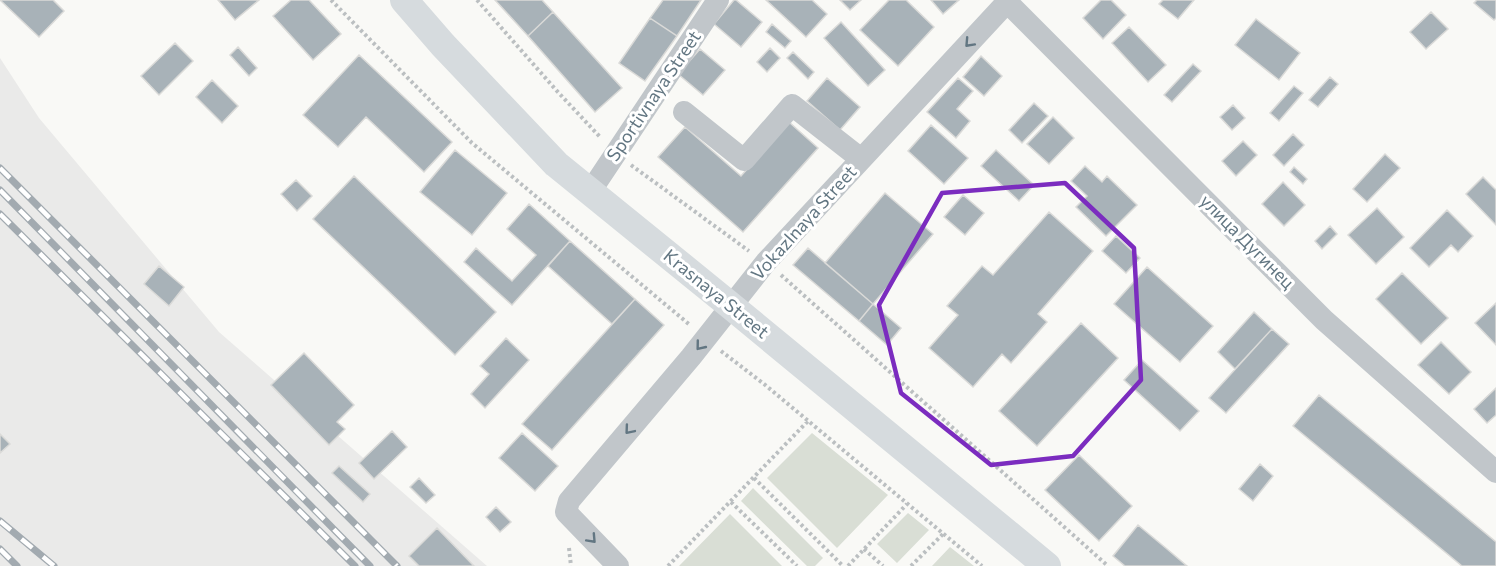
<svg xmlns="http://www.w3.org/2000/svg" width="1496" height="566" viewBox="0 0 1496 566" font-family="Commissioner,sans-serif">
  <rect width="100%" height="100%" fill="#f9f9f6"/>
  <path fill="#eaeae9" d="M0,58l39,60 180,214 268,234h-487z"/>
  <path fill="#d9ded5" d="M812,433l76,62 -51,53 -70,-70z
    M753,488l70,70 -8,8h-8l-66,-65z
    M908,513l21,17 -32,33 -20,-19z
    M730,514l52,52h-103z
    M950,547l24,19h-42z"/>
  <path fill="#a8b2b8" stroke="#dadad8" stroke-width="1.5" d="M0,0h53l11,11 -25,26z
    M218,0h41l-24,20z
    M291,0h18l32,34 -28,26 -40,-44z
    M495,0h47l11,12 -25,24z
    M663,0h38l-24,36 -27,-18z
    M734,0h2l26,22 -21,25 -27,-23z
    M766,0h46l15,14 -21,23z
    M840,0h21l-11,10z
    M889,0h17l28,27 -36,39 -38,-36z
    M931,0h28l-16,14z
    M1101,0h10l15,15 -23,24 -20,-21z
    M1163,0h31l-16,19 -19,-15z
    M1477,0h19v18l-2,2 -20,-17z
    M553,12l69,76 -27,24 -67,-76z
    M1431,12l17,17 -22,20 -16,-17z
    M650,18l27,18 -32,45 -26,-18z
    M1256,19l44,34 -21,27 -44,-35z
    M841,22l44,48 -17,16 -44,-48z
    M772,24l19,17 -6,7 -19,-16z
    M1129,27l37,38 -18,17 -36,-39z
    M175,43l18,18 -34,34 -18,-19z
    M238,47l19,21 -8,8 -19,-21z
    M770,48l10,10 -13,14 -10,-10z
    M700,49l25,21 -22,25 -25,-21z
    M793,52l21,20 -6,7 -21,-21z
    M359,55l93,87 -28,30 -58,-55 -28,30 -35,-32z
    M981,56l21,20 -18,20 -21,-19z
    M1193,64l8,7 -29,31 -8,-7z
    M1330,77l8,7 -20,23 -9,-7z
    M827,78l33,29 -20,23 -33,-29z
    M958,78l15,13 -16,18 13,12 -14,17 -29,-26z
    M212,80l26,26 -16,17 -26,-26z
    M1294,86l9,7 -24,28 -9,-8z
    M1034,103l14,13 -26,27 -13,-13z
    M1233,105l12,13 -13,12 -12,-13z
    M1053,117l21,21 -25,26 -22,-20z
    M789,122l29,26 -75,84 -85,-75 27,-30 56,49z
    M931,125l37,33 -24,26 -36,-33z
    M1293,134l11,11 -20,21 -11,-11z
    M1243,141l14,14 -21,21 -14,-15z
    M455,150l52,43 -35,42 -52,-43z
    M996,150l38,35 -15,16 -38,-35z
    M1385,154l15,14 -33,34 -14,-13z
    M1085,166l17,16 5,-6 30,29 -31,31 -30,-29 11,-11 -16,-15z
    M1294,167l13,12 -4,5 -13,-12z
    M354,176l142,136 -41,43 -142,-136z
    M1483,177l13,13v35l-30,-31z
    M296,180l16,16 -15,15 -16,-17z
    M1283,182l22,23 -21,21 -22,-22z
    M885,193l48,41 -60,70 -48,-41z
    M963,195l21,18 -19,22 -21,-18z
    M529,204l41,37 -58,64 -48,-43 12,-14 36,33 24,-26 -29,-26z
    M1377,208l27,29 -28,27 -28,-29z
    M1447,210l26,26 -15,16 -7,-7 -22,22 -19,-19z
    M1049,212l44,39 -55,63 9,8 -36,41 -9,-9 -29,33 -44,-39 29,-33 -11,-9 35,-40 11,9z
    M1330,226l7,8 -15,15 -7,-8z
    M1116,236l24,22 -14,15 -24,-22z
    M570,241l65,58 -23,25 -64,-58z
    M808,248l65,56 -14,17 -66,-56z
    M159,266l25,21 -15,19 -25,-22z
    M1147,267l66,59 -33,36 -66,-58z
    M1402,273l46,45 -27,26 -45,-45z
    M635,299l29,26 -112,125 -30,-26z
    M1496,303v42l-21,-22z
    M873,304l28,24 -14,17 -28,-24z
    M1254,312l18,17 -37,40 -17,-17z
    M1081,323l37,35 -81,88 -38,-35z
    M1272,329l17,15 -63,69 -17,-15z
    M506,338l23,22 -44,48 -14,-14 18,-20 -9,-8z
    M1441,342l30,30 -22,22 -31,-29z
    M304,353l50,52 -17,17 8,7 -16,16 -58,-60z
    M1142,360l57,51 -19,20 -56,-51z
    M1496,388v27l-9,8 -13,-14z
    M1319,395l177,147v24h-34l-169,-140z
    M392,431l15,16 -33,32 -15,-16z
    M522,433l36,33 -23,25 -36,-33z
    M0,434l10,10 -10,9z
    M1079,455l53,51 -33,35 -54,-51z
    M1260,464l13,12 -20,25 -14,-12z
    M339,466l31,28 -7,8 -31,-29z
    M419,478l16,17 -9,8 -16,-16z
    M496,507l15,15 -11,10 -14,-15z
    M1138,525l29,24 20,17h-62l-12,-10z
    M437,528l37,38h-55l-10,-10z"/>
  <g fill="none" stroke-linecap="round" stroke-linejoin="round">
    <path stroke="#bbbfc1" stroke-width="4" stroke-dasharray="3 3" stroke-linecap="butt" d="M331,0l141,143 218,182
      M477,0l79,90 45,48
      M631,165l118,86
      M781,275l327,291
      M721,351l43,33 218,182
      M754,478l89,88
      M731,502l66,64
      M569,548l2,18
      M864,549l19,17
      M668,566l140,-145
      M848,566l59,-62
      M911,566l32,-32"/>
    <path stroke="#c1c6ca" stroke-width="22" d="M1007,2l317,318 172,152
      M684,112l60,48 48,-55 69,54
      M590,192l128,-192
      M618,566l-52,-54 3,-11 122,-144 75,-95 243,-262"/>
    <path stroke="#d6dbde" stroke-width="28" d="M404,0l39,45 113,119 175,142 316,260"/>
    <g stroke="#a2aab0" stroke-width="7">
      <path id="rail" d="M0,168l397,398
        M0,190l370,376
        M0,214l355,352
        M0,521l54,45
        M0,549l17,17"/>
    </g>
    <use href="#rail" stroke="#fff" stroke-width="4.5" stroke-dasharray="14" stroke-linecap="butt"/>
  </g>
  <defs><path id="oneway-chevron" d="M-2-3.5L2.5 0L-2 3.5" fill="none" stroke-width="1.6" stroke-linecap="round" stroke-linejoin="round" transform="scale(1.5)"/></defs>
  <g stroke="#627682">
    <use href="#oneway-chevron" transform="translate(969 43) rotate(133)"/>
    <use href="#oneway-chevron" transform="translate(700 346) rotate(129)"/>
    <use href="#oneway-chevron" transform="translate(629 430) rotate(130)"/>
    <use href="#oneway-chevron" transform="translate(592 539) rotate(47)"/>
  </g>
  <path fill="none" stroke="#7b2cbf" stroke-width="4.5" stroke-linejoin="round" d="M1065,183l69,65 7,132 -68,76 -82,9 -90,-72 -22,-88 63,-112z"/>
  <g text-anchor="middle" stroke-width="6" stroke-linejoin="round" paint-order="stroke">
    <g font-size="18" fill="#627682" stroke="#fff">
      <text transform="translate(654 96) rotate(-56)" y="6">Sportivnaya Street</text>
      <text transform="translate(804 223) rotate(-48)" y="6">Vokazlnaya Street</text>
      <text transform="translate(1247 242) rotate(45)" y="6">улица Дугинец</text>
      <text transform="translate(716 294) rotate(39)" y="6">Krasnaya Street</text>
    </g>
  </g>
</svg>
